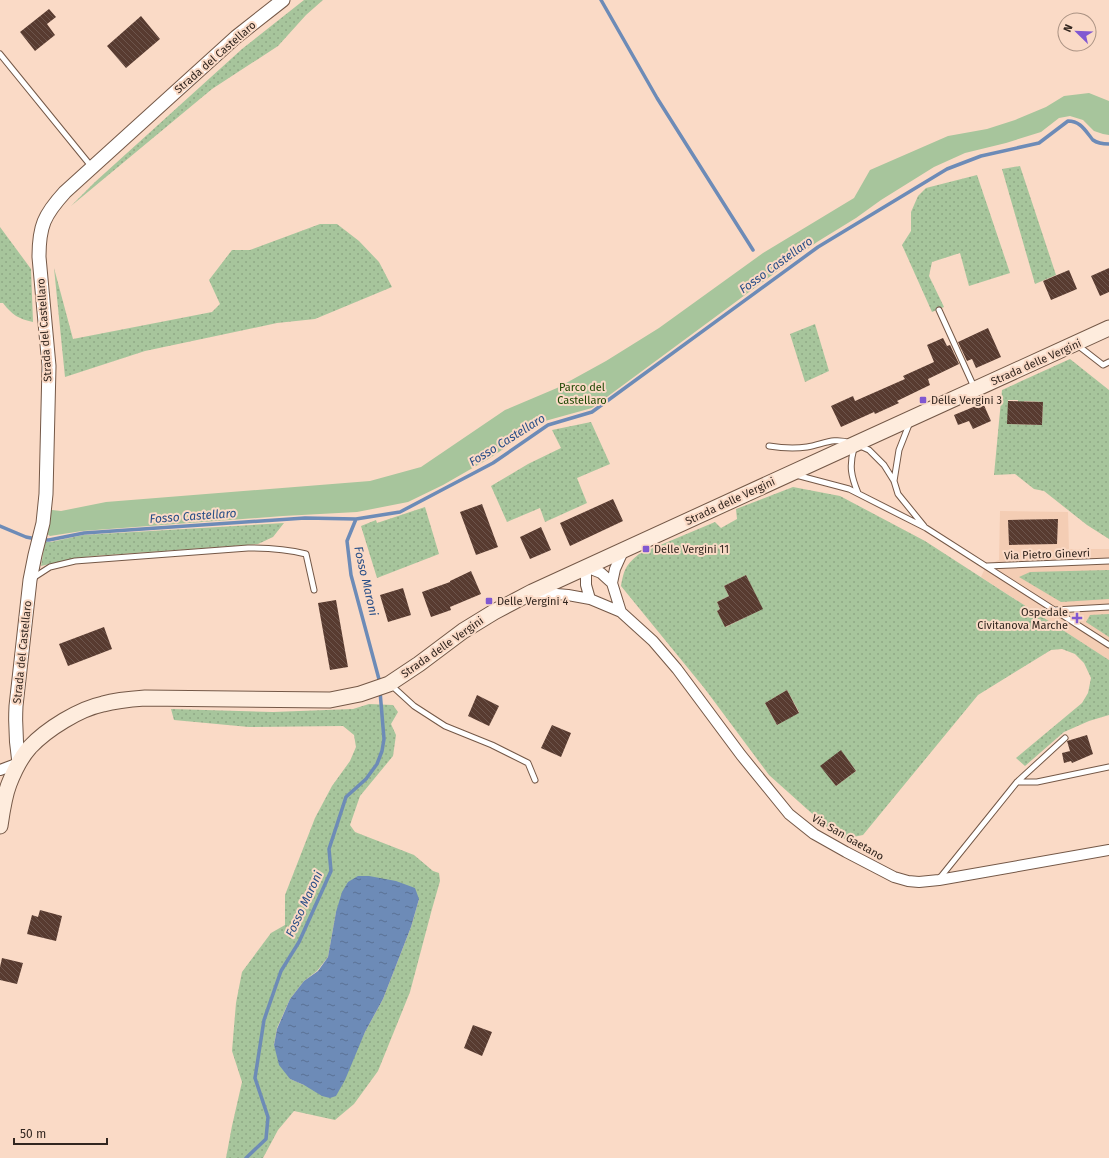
<svg xmlns="http://www.w3.org/2000/svg" width="1109" height="1158" viewBox="0 0 1109 1158" font-family="'Fira Sans',sans-serif">
  <defs>
    <pattern id="grass-dots" width="8" height="8" patternUnits="userSpaceOnUse"><rect width="8" height="8" fill="#a7c59c"/><path d="M2 2h.1M6 6h.1" fill="none" stroke="#90a986" stroke-width="1.8" stroke-linecap="round"/></pattern>
    <pattern id="water-ripples" width="26" height="14" patternUnits="userSpaceOnUse"><rect width="26" height="14" fill="#6d8bb7"/><path d="M2 4q2-2 4 0t4 0M15 11q2-2 4 0t4 0" fill="none" stroke="#5a7194"/></pattern>
    <pattern id="building-back-hatch" width="6" height="6" patternUnits="userSpaceOnUse"><rect width="6" height="6" fill="#583b30"/><path d="M-1 5l2 2M0 0l6 6M5-1l2 2" fill="none" stroke="#6d554c"/></pattern>
  </defs>
  <rect width="100%" height="100%" fill="#fadac6"/>
  <path fill="#f4cdb4" d="M1000,511l68,1 1,37h40v111l-128,-83 5,-11 13,-6z"/>
  <path fill="url(#grass-dots)" fill-rule="evenodd" d="M304,0h19l-17,15 -28,31 -66,43 -141,117 24,-24 147,-133z
    M1020,166l36,109 -21,9 -33,-115z
    M977,175l33,98 -41,13 -9,-33 -28,9 -3,14 15,31 -12,5 -30,-67 9,-14v-19l7,-16 8,-8z
    M320,224h17l22,17 20,21 13,25 -77,32 -38,4 -132,28 -80,26 -11,-109 19,71 139,-27 8,-8 -11,-24 23,-30h18z
    M0,227l31,42 2,53c-14,-3 -21,-7 -30,-19h-3z
    M815,324l14,47 -24,11 -15,-48z
    M1070,359l39,31v149l-22,-14 -43,-34 -10,-2 -19,-15 -21,1 8,-85zM1008,400h10l-1,16h7v-15l19,1 -1,23 -34,-1z
    M591,422l19,42 -33,14 10,25 -42,19 -5,-14 -33,14 -16,-36 37,-22 33,-16 -9,-18z
    M793,487l47,9 85,45 184,119v55l-20,6 -25,11 -39,34 -9,-8 66,-55 6,-10 3,-15 -7,-15 -9,-9 -13,-5 -11,1 -73,45 -115,140 -20,4 -16,-12 -58,-52 -64,-86 -84,-103c3,-17 5,-21 18,-32l76,-32 6,6 16,-9 -1,-10zM746,575l16,34 -36,18 -9,-16 3,-2 -3,-7 12,-6 -5,-10zM787,690l12,22 -22,13 -12,-22zM841,751l15,20 -20,15 -15,-20z
    M425,507l14,47 -62,24 -16,-52 15,-6 1,3z
    M284,523l-11,14 -15,7 -164,12 -17,2 -36,8 4,-24h6l32,-7z
    M1109,570v29l-48,3 -42,-25 11,-5z
    M1109,614v23l-23,-15 4,-7z
    M369,704l24,1 5,7 -7,12 5,11 -3,21 -33,40 -10,29 5,7 59,23 19,16 6,2 1,8 -8,28 -22,83 -32,79 -24,33 -19,16 -41,-9 -16,19 -15,28h-37l6,-32 10,-44 -10,-31 4,-48 6,-31 29,-39 14,-8v-30l30,-77 17,-32 18,-25 6,-14 -2,-12 -11,-9 -94,1 -75,-7 -3,-11 102,3 80,-3zM419,899l-8,28 -28,72 -18,33 -9,19 -52,34 -14,-6 -16,-34 3,-17 13,-29 14,-18 13,-10 11,-14 8,-45z"/>
  <path fill="#a7c59c" d="M1089,93l20,8v34l-6,-1 -9,-3 -11,-11 -13,-4 -11,2 -18,14 -35,11 -41,10 -31,14 -53,33 -25,18 -39,24 -225,166 -47,13 -55,37 -47,27 -35,17 -51,10 -74,4 -201,15 -32,5 -9,-6 3,-22 8,2 9,1 45,-9 264,-21 51,-14 84,-57 52,-22 49,-27 53,-33 104,-75 91,-55 16,-28 78,-34 39,-7 28,-9 31,-13 18,-11z"/>
  <path fill="url(#water-ripples)" d="M358,876h11l27,5 19,7 4,11 -8,28 -28,72 -18,33 -20,48 -9,16 -6,2 -8,-2 -18,-11 -14,-6 -11,-14 -5,-20 3,-16 13,-30 14,-18 14,-10 10,-14 8,-45 6,-20 6,-10z"/>
  <g fill="none" stroke-linecap="round" stroke-linejoin="round">
    <path stroke="#6d8bb7" stroke-width="3.5" d="M601,0l56,98 96,152
      M356,519l-9,22 4,34 29,108
      M0,526l26,11 10,2
      M42,540h7l35,-7 221,-15 51,1 44,-7 93,-49 55,-38 44,-13 226,-165 129,-78 34,-13 58,-13 29,-22c10,0 15,6 21,14 0,0 3,4 4,5 4,3 11,4 16,4
      M246,1158l20,-19 2,-22 -13,-39 9,-58 17,-49 18,-29 32,-71 -2,-22 17,-52 20,-18 11,-15 5,-13 2,-12 -4,-48"/>
  </g>
  <path fill="url(#building-back-hatch)" d="M49,9l7,8 -9,7 8,11 -20,16 -15,-19z
    M141,16l19,23 -34,29 -19,-22z
    M1109,268v24l-9,4 -9,-20z
    M1069,270l8,19 -26,11 -8,-19z
    M988,328l13,29 -25,11 -4,-9 -5,2 -9,-19z
    M943,338l4,8 3,-1 9,19 -31,15 2,6 -33,16 2,2 -24,11 -1,-2 -33,15 -10,-21 22,-10 2,5 50,-22 -2,-3 31,-14 -7,-17z
    M1008,401l35,1 -1,23 -35,-1z
    M983,403l8,18 -18,8 -4,-8 -11,4 -4,-10z
    M613,499l10,22 -53,25 -10,-23z
    M482,504l16,43 -22,8 -16,-43z
    M1058,519l-1,25 -48,1 -1,-25z
    M541,527l10,23 -21,9 -10,-22z
    M471,571l10,23 -31,13 1,3 -20,7 -9,-25 28,-10v-1z
    M746,575l17,34 -38,18 -8,-16 3,-2 -3,-7 12,-6 -5,-10z
    M403,588l8,27 -23,7 -8,-27z
    M336,600l12,67 -18,3 -12,-67z
    M104,627l8,22 -44,17 -9,-22z
    M787,690l12,23 -22,12 -12,-22z
    M477,695l22,11 -10,20 -21,-10z
    M552,725l19,8 -10,24 -20,-9z
    M1087,735l6,19 -21,9 -1,-2 -7,2 -2,-10 8,-2 -3,-10z
    M841,750l15,21 -20,15 -16,-20z
    M40,910l22,6 -6,25 -29,-7 5,-19 6,2z
    M2,958l21,5 -6,21 -17,-4v-13z
    M473,1025l19,7 -10,24 -18,-8z"/>
  <g fill="none" stroke-linecap="round" stroke-linejoin="round">
    <g stroke="#745847" stroke-width="7">
      <path id="service" d="M0,54l91,112
        M939,310l35,77
        M1076,344l27,21 6,-3
        M858,445l11,5 15,15 10,16 4,13 26,32
        M769,446c12,2 25,3 38,1 17,-3 26,-10 44,-4
        M854,448c-5,18 -3,28 4,45
        M796,475l53,14 77,39 183,117
        M894,481l5,-31 11,-28
        M987,566l122,-5
        M33,578l17,-11 25,-6 173,-13c20,0 38,1 58,6l8,36
        M1055,610l54,-3
        M391,685l23,21 31,20 47,19 36,18 7,17
        M1017,782h20l72,-15
        M939,879l78,-97 48,-44"/>
    </g>
    <g stroke="#745847" stroke-width="12">
      <path id="minor" d="M534,592l34,3 22,4 31,13 32,29 24,28 64,86 48,59 25,20 32,18 48,25 14,4 11,1 20,-2 170,-30
        M590,599l-4,-14v-18l15,6 11,10
        M621,612l-9,-29 3,-14 9,-20
        M0,770l19,-7"/>
    </g>
    <g stroke="#745847" stroke-width="15">
      <path id="tertiary" d="M19,763c-3,-19 -4,-37 -3,-57l14,-126 5,-25 8,-32 3,-29 3,-128 -10,-109c0,-31 5,-42 26,-65l171,-155 47,-37"/>
    </g>
    <g stroke="#745847" stroke-width="17">
      <path id="secondary" d="M0,826c2,-14 4,-29 9,-42 5,-13 12,-27 21,-37 17,-18 49,-38 73,-43 14,-4 28,-5 42,-6l185,2 30,-6 29,-10 30,-20 44,-33 31,-19 38,-20 323,-148 254,-116"/>
    </g>
    <use href="#service" stroke="#fff" stroke-width="5"/>
    <use href="#minor" stroke="#fff" stroke-width="10"/>
    <use href="#tertiary" stroke="#fff" stroke-width="13"/>
    <use href="#secondary" stroke="#feecdd" stroke-width="15"/>
  </g>
  <g fill="#8058d1" stroke="#fadac6" stroke-width="1.5">
    <rect x="919" y="396" width="8" height="8" rx="2"/>
    <rect x="642" y="545" width="8" height="8" rx="2"/>
    <rect x="485" y="597" width="8" height="8" rx="2"/>
    <path d="M1075 612h4v4h4v4h-4v4h-4v-4h-4v-4h4z"/>
  </g>
  <g text-anchor="middle" stroke-width="4" stroke-linejoin="round" paint-order="stroke">
    <g font-size="11" fill="#32261f" stroke="#fadac6">
      <text transform="translate(215 57) rotate(-41)" y="4">Strada del Castellaro</text>
      <text transform="translate(44 330) rotate(-94)" y="4">Strada del Castellaro</text>
      <text transform="translate(1036 362) rotate(-24)" y="4">Strada delle Vergini</text>
      <text transform="translate(730 501) rotate(-25)" y="4">Strada delle Vergini</text>
      <text transform="translate(1047 554) rotate(-2)" y="4">Via Pietro Ginevri</text>
      <text transform="translate(442 647) rotate(-35)" y="4">Strada delle Vergini</text>
      <text transform="translate(22 652) rotate(-84)" y="4">Strada del Castellaro</text>
      <text transform="translate(848 837) rotate(30)" y="4">Via San Gaetano</text>
    </g>
    <g font-size="11" fill="#1d4703" stroke="#fadac6">
      <text x="582" y="391">Parco del<tspan x="582" dy="13">Castellaro</tspan></text>
    </g>
    <g font-size="11" fill="#32261f" stroke="#fadac6" text-anchor="start">
      <text x="931" y="404">Delle Vergini 3</text>
      <text x="654" y="553">Delle Vergini 11</text>
      <text x="497" y="605">Delle Vergini 4</text>
      <text x="1068" y="616" text-anchor="end">Ospedale<tspan x="1068" dy="13">Civitanova Marche</tspan></text>
    </g>
    <g font-size="12" font-style="italic" fill="#284e87" stroke="#fadac6">
      <text transform="translate(776 265) rotate(-36)" y="4">Fosso Castellaro</text>
      <text transform="translate(507 440) rotate(-32)" y="4">Fosso Castellaro</text>
      <text transform="translate(193 516) rotate(-4)" y="4">Fosso Castellaro</text>
      <text transform="translate(366 581) rotate(77)" y="4">Fosso Maroni</text>
      <text transform="translate(304 904) rotate(-65)" y="4">Fosso Maroni</text>
    </g>
  </g>
  <g transform="translate(1077 32) rotate(293)"><circle r="19" fill="#fadac6" stroke="#aa9283"/>
  <path d="M0-3L7 15L0 10L-7 15Z" fill="#8058d1"/>
  <text y="-6" font-size="11" font-weight="bold" text-anchor="middle" fill="#32261f">N</text>
  </g>
  <path d="M14 1138v6h93v-6" fill="none" stroke="#32261f" stroke-width="2"/>
  <text x="20" y="1138" font-size="12" fill="#32261f" stroke="#fadac6" stroke-width="3" paint-order="stroke">50 m</text>
</svg>
